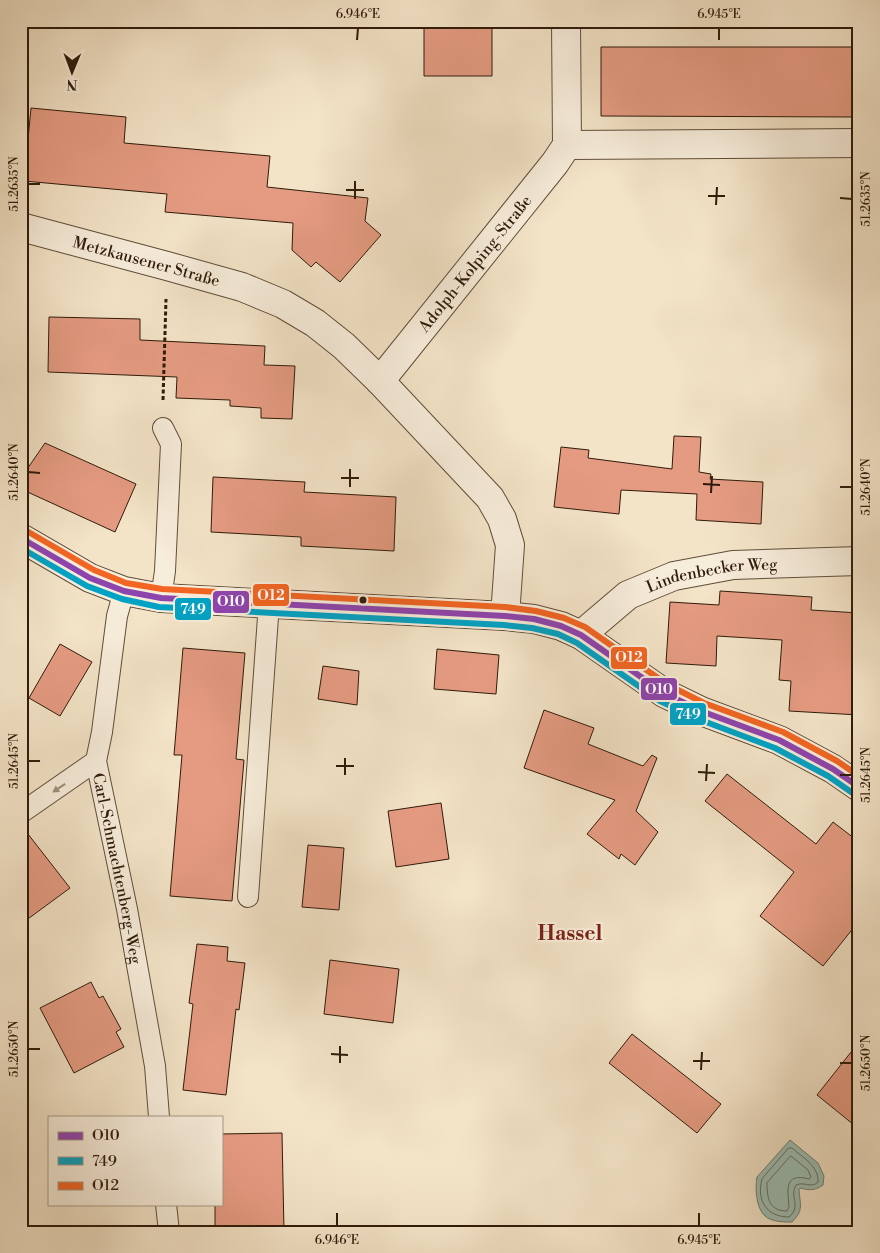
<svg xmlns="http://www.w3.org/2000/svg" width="880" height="1253" viewBox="0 0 880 1253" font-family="'Libre Bodoni',serif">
  <rect width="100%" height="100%" fill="#f3e3c7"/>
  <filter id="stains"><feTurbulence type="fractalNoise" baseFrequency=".004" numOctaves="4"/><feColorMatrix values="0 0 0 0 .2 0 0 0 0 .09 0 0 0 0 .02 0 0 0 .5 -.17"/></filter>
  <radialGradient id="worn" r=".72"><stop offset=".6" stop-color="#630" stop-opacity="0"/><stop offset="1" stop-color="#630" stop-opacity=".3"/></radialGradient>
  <path fill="#9bbeb5" stroke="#707d71" d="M790,1140l28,23 6,13 -1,9c-7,5 -14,6 -22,3l-2,1c1,16 5,21 -7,33 -9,0 -20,0 -27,-6 -9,-8 -10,-28 -8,-39z"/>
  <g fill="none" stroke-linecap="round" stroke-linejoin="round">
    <path stroke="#656c60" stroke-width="1" d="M789,1148h3c10,9 27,18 26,34 -7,7 -14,-1 -22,3 -7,12 6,21 -7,32 -22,0 -33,-16 -27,-38z
      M791,1156l17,14 3,7 -2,2c-26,-7 -21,12 -20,28l-2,4c-18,0 -20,-13 -20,-28z"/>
  </g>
  <path fill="#e59b82" stroke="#2f1b0a" d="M424,21h68v55h-68z
    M601,47h254v70l-254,-1z
    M31,108l95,9 -2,26 146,13 -3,31 101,11 -3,23 16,14 -41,47 -24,-20 -5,5 -19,-17 1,-27 -128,-11 2,-18 -143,-13z
    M49,317l91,2v21l125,6 -1,19 31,1 -3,53 -31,-1v-10l-31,-2v-6l-54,-2 1,-21 -129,-5z
    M674,436l27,1 -2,35 12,2 -1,5 53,3 -2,42 -65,-4 1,-26 -76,-4 -2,24 -65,-7 7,-60 28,3 -1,8 84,11z
    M45,443l91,41 -21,48 -94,-43v-11z
    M213,477l92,5 -1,10 92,5 -2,54 -93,-5v-9l-90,-5z
    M720,591l92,6 -1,13 48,3v102l-70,-4 2,-30 -12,-1 3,-40 -65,-4 -1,30 -50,-3 4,-61 49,3z
    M60,644l32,18 -32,54 -31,-18z
    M183,648l62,5 -9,106 8,1 -12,141 -62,-5 12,-141h-8z
    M437,649l62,6 -3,39 -62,-5z
    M323,666l36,5 -2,34 -39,-6z
    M544,710l50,18 -6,16 55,22 9,-11 5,3 -21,53 22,21 -23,33 -14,-11 -2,5 -32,-25 28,-34 -91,-32z
    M727,774l89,70 17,-22 26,20v79l-36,45 -63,-50 34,-44 -89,-71z
    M441,803l8,56 -53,8 -8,-56z
    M21,825l49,63 -49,36z
    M308,845l36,3 -5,62 -37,-3z
    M197,944l31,3 -1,14 18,2 -6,47 -3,-1 -10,86 -43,-5 10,-86 -4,-1z
    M330,960l69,9 -6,54 -69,-9z
    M91,982l8,16 4,-2 18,33 -5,3 8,15 -50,26 -34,-65z
    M632,1034l89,70 -24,29 -88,-70z
    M859,1042v87l-42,-34z
    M282,1133l2,99h-69v-28h6v-70z"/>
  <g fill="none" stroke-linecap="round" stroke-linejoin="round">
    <g stroke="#604d39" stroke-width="22">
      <g id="service">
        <path id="s1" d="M124,591l-7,25 -15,116 -6,29 31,148 28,157 4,51"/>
        <path d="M161,598l4,-27 6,-127 -8,-16"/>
        <path d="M21,813l75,-52"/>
        <path d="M248,897l21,-294"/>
        <path d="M166,1204l3,28"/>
      </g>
    </g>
    <g stroke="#604d39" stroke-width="30">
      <g id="minor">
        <path d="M567,145l292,-2"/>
        <path id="s2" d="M21,227l146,39 75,21 41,17 32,19 29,23 36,35 110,117 12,21 8,26 -5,71"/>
        <path id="s3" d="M380,381l175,-218 12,-18 -1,-124"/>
        <path id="s4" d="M581,635l47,-40 46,-19 59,-11 126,-4"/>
      </g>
    </g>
    <g stroke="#604d39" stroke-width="30">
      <path id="tertiary" d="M21,538l69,40 34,13 37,7 344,18 29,3 27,7 20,9 83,58 37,18 78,29 54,29 26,18"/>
    </g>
    <path stroke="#2f1b0a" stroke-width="3" stroke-dasharray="4 2.5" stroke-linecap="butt" d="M163,400l3,-101"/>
    <use href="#service" stroke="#f7eddb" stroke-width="20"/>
    <use href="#minor" stroke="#f7eddb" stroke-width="28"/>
    <use href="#tertiary" stroke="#f7eddb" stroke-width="28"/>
    <g stroke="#f7eddb" stroke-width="10">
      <path id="bus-1" d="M21,538l69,40 34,13 37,7 344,18 29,3 27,7 20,9 83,58 37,18 78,29 54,29 26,18"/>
    </g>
    <g stroke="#f7eddb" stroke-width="10">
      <path id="bus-2" d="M21,548l66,38 35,13 37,8 345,18 28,3 26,6 19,9 83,58 38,18 77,29 53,28 26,18"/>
    </g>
    <g stroke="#f7eddb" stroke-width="10">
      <path id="bus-3" d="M25,530l69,40 32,13 36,6 343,18 31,4 28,7 21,9 83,58 36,18 79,29 54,29 22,15"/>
    </g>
    <use href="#bus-1" stroke="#8e44ad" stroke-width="6"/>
    <use href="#bus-2" stroke="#02a2c4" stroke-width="6"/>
    <use href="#bus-3" stroke="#f26522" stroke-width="6"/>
  </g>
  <defs><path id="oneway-solid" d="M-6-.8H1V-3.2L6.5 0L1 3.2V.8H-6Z" transform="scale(1.25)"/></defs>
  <use fill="#9d8e7d" href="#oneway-solid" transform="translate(59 788) rotate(146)"/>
  <path fill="none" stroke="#2f1b0a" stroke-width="2" d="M357,40l1,-12M719,40v-12M28,184h12M346,190h18M708,196h17M840,198l12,1M355,199v-18M716,205l1,-18M28,472l12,1M341,478h18M703,484l17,1M350,487v-18M840,487h12M711,493l1,-17M28,761h12M336,766h18M698,772l17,1M345,775v-17M840,775h12M706,781l1,-17M28,1049h12M331,1054l17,1M693,1061h17M340,1063v-17M840,1063h12M701,1070l1,-18M337,1226v-13M699,1226v-13"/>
  <circle fill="#2f1b0a" stroke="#f7eddb" stroke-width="2" cx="363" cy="600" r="4.5"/>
  <g text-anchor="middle" stroke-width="4.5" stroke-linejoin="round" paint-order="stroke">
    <g font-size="16" fill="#2f1b0a" stroke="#f7eddb">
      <text dy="6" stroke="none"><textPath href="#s2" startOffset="130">Metzkausener Straße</textPath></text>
      <text dy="6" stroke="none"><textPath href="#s3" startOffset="151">Adolph-Kolping-Straße</textPath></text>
      <text dy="6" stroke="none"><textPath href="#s4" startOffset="149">Lindenbecker Weg</textPath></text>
      <text dy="6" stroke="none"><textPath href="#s1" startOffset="282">Carl-Schmachtenberg-Weg</textPath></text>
    </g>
    <g font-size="21" font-weight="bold" fill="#7a1f14" stroke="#f7eddb">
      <text x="570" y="940">Hassel</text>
    </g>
  </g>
  <g stroke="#f7eddb" stroke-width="2">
    <rect x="252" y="583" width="38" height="24" rx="5" fill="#f26522"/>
    <rect x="212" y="590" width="38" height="24" rx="5" fill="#8e44ad"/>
    <rect x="174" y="597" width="38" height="24" rx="5" fill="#02a2c4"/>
    <rect x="610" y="646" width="38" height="24" rx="5" fill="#f26522"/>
    <rect x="640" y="677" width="38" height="24" rx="5" fill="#8e44ad"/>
    <rect x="669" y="702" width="38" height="24" rx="5" fill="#02a2c4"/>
  </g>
  <g font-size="14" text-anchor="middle" font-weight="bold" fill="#fff">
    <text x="271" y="600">O12</text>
    <text x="231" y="606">O10</text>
    <text x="193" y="614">749</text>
    <text x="629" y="662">O12</text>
    <text x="659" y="694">O10</text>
    <text x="688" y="719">749</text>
  </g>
  <rect width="880" height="1253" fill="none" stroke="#f3e3c7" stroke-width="55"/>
  <rect x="48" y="1116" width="175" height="90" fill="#f7eddb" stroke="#a79987"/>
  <rect x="58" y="1132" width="25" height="8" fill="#8e44ad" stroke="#a79987"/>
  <text x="92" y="1140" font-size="15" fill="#2f1b0a">O10</text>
  <rect x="58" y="1157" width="25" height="8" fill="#02a2c4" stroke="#a79987"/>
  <text x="92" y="1166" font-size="15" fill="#2f1b0a">749</text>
  <rect x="58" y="1182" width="25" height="8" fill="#f26522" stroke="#a79987"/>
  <text x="92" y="1190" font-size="15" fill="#2f1b0a">O12</text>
  <g transform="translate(72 72) rotate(181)" stroke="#f7eddb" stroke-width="4" paint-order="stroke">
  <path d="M0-4L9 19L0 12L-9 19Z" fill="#2f1b0a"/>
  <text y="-8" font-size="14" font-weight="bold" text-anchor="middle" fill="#2f1b0a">N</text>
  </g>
  <rect x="28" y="28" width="824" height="1198" fill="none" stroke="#2f1b0a" stroke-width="2"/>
  <g font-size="12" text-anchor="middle" fill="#2f1b0a">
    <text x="358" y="18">6.946°E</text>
    <text x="719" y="18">6.945°E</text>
    <text transform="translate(14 184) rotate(-90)" y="4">51.2635°N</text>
    <text transform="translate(866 199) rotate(-90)" y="4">51.2635°N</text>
    <text transform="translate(14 472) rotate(-90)" y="4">51.2640°N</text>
    <text transform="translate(866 487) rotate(-90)" y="4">51.2640°N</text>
    <text transform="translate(14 761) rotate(-90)" y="4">51.2645°N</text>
    <text transform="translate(866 775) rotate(-90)" y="4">51.2645°N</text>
    <text transform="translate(14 1049) rotate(-90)" y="4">51.2650°N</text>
    <text transform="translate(866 1063) rotate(-90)" y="4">51.2650°N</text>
    <text x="337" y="1244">6.946°E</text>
    <text x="699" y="1244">6.945°E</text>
  </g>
  <rect width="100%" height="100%" filter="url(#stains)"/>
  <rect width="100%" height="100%" fill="url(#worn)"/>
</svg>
